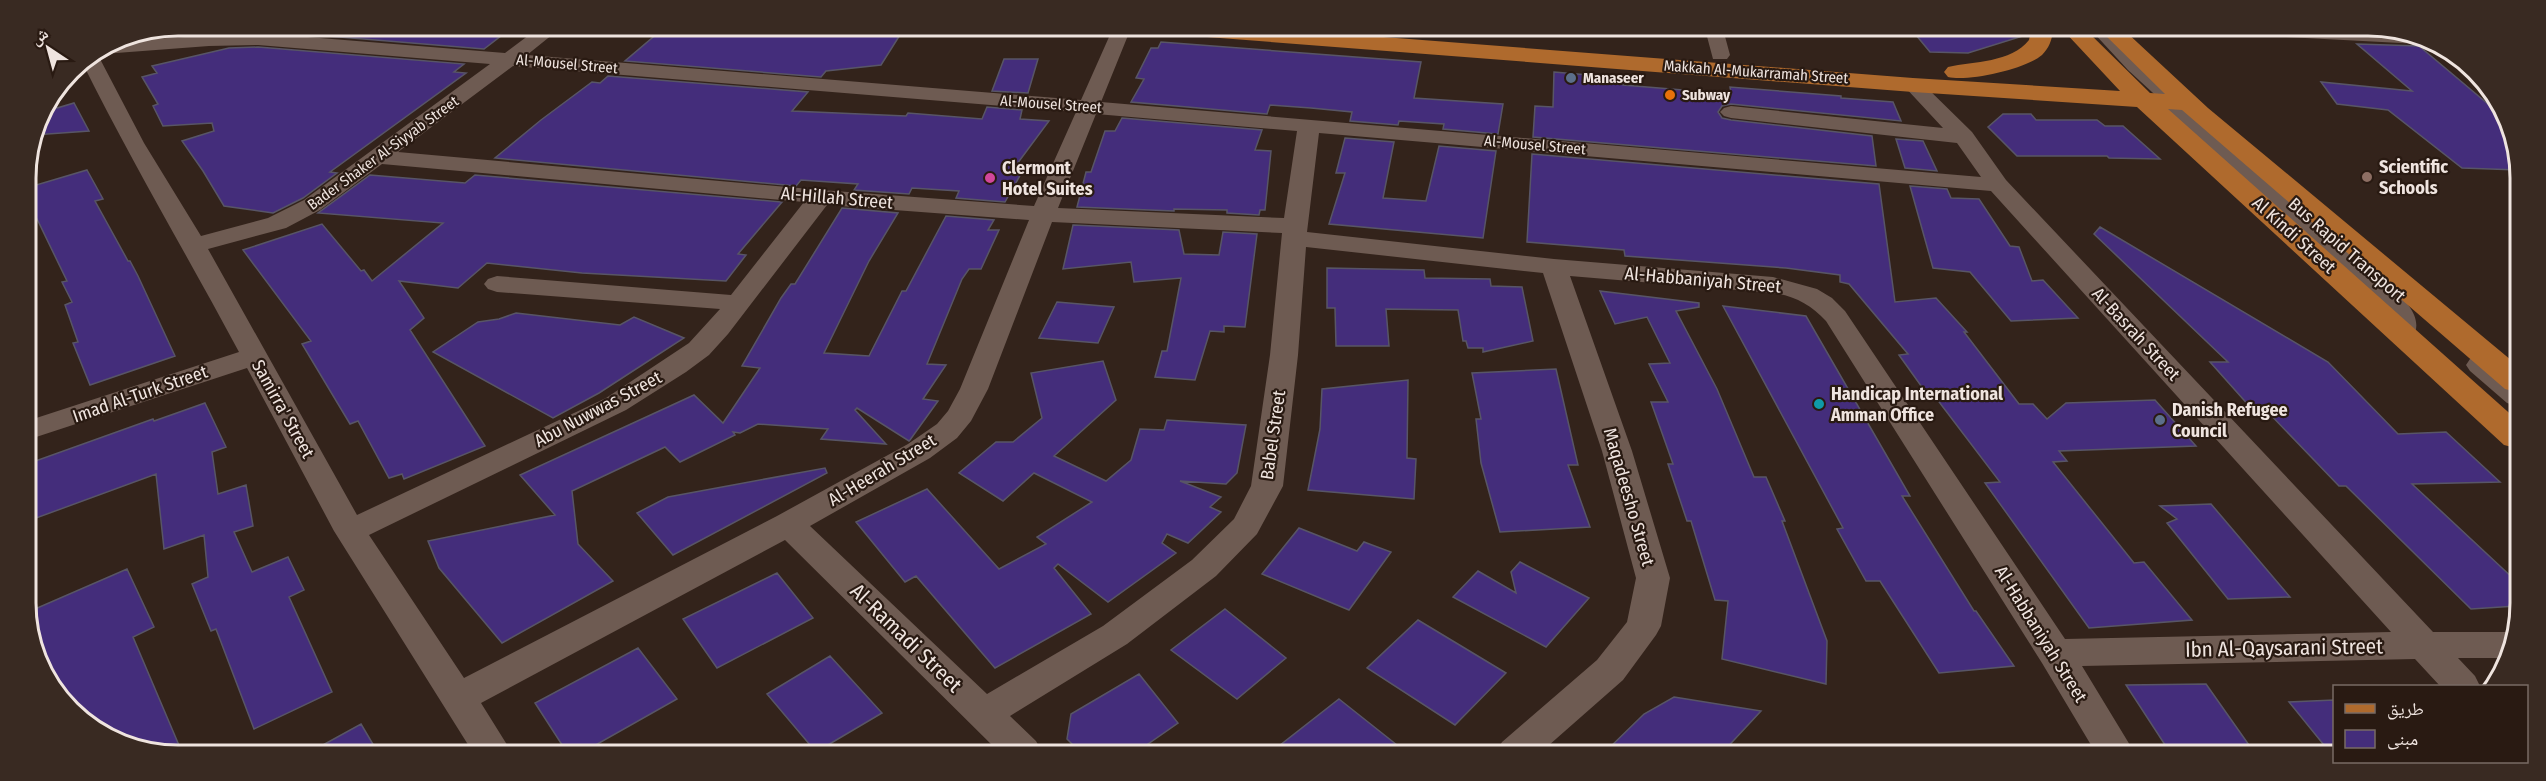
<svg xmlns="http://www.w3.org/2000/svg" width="2546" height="781" viewBox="0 0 2546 781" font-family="'Fira Sans Condensed','Noto Naskh Arabic',sans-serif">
  <rect width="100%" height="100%" fill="#33231b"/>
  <path fill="#442d7b" stroke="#585566" stroke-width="1.5" d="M300,26h214l-30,23 -193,-16 10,-2z
    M665,27h240l-24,38 -55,6 -5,6 -196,-16z
    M1911,29l114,1 1,5 -58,18 -38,-1z
    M1161,42l260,20 -7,36 89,6 -5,30 -55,-5 1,-5 -45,-3 -1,4 -48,-4 2,-9 -41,-4 -41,-3 -3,9 -136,-12 13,-23 -8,-1 15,-30h7z
    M2357,44l62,2 69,58h6l24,44v22l-56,-2 -74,-58 -51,-6 -16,-22 91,9z
    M258,47l206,17 -10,8 12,1 -136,99 7,1 -34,25 -30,15 -49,-7 -21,-35 -21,-30 32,-10 -2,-8 -49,3 -10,-20 5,-2 -16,-27 15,-4 -5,-7 77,-18z
    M1004,59h34l-10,34 -36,-2z
    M1554,72l69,6v7l108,9 -1,-7 111,9v2l52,4 8,19 -170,-17 -9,2 -4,6 4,6 9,2 141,16 4,30 -343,-29 2,-31 18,1z
    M608,76l200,16 -16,19 114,5 2,-3 74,6 5,-12 35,3 -2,9 29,2 -32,43 9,1 -21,37 -49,-4 3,-7 -47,-3 -3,6 -55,-4 4,-6 -57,-4 -5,6 -301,-28 46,-38 51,-38 8,1z
    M51,98l6,10 17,-5 15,28 -55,4 3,-16z
    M2003,114h28l5,6h61l8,6h18l37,33 -51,-1 -2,-2h-90l-29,-29z
    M1122,118l140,12 -7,20 16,1 -6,59h-5l-1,5 -32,-2v-3l-53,-1v2l-97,-4 9,-35h5l14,-41h10z
    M1345,138l49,4 -11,56 43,3 13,-55 57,5 -13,87 -154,-14 16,-51h-9z
    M1896,139l27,2 14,30 -32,-3z
    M1532,154l347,30 16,118 41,-4 31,34h-3l55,72h14l14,15 19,-16 89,-3 41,46 -137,5 8,10 -14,1 81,101 10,-1 48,58 -103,8 -104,-145 15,-1 -70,-92h-6l-25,-35 9,-1 -59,-70 -9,-2v-7l-54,-7 -161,-12 -1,-6 -97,-8z
    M87,170l16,29 -8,2 33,60h2l8,15 37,80 -85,29 -17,-42 5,-1 -13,-37 7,-3 -10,-20 5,-1 -30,-62 -11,3v-34z
    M370,175l95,8 10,-8 307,27 -44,52 8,1 -20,26 -144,-8 -95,-10 -29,25 -59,-7 25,37 -14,12 75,116 -81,33 -2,-5 -13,4 -31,-57 -8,3 -48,-80 9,-3 -68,-91 79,-26 39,47 3,-1 8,11 71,-58 -125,-10z
    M1910,186l37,3 4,9 28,1 31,47 9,1 13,34 11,-1 35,38 -67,3 -41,-49 -37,-4z
    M842,208l56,5 -29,48 -45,92 45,3 33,-65h4l40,-75 48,4 -6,10h11l-18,39h-12l-7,10 -35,85 19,1 -23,34 15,2 -28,39 -1,1 -52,-33 -2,2 31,34 -65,-5 7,-10 -70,-5 -18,9 -7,-1 2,3 -55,27 -15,-15 -93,44 6,53 35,37 -111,62 -63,-75 -11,-27 127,-26 -35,-40 174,-80 29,28 37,-55 -18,-2 39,-68 10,-14h4z
    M1073,225l106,5 5,24 35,1 4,-23 34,2 -12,93 -21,-1v6l-14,-1 -15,49 -40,-3 7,-26h5l14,-73 -47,4 -3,-20 -68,7z
    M2100,227l228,135 70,72 48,-2 54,50 -88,2 104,97v25l-45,3 -125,-123h-7l-75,-78h-13l-41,-46h18l-134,-128z
    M1327,268l97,2 1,8 65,1 1,7 31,1 11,54 -50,11v-4h-15l-2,-7h-3l-5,-31 -72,-1 3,37h-53l-1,-38h-8z
    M1600,291l99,12v4l-23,4 41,78 37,88h12l19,44h-3l45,120 -1,43 -104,-25 6,-58 -13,-1 -24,-79h-4l-19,-57h5l-22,-62h17l-19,-38 21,-1 -23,-46 -32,7z
    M1057,302l57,5 -16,36 -59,-5z
    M1723,306l83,10 104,180h-8l72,115h2l38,55 -75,7 -59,-92h-14l-29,-52 6,-1z
    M516,313l104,12 14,-8 50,21 -85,55 -46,25 -120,-66 45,-30 21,-3z
    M1103,361l13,39 -62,56 52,25 25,-21 9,-31 24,1 3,-10 79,5 -9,48 -11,11 -46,-3 41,16 -11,10 11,5 -33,31 -21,-9 -5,9 14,10 -68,49 -50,-38 -4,4 37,46 -96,54 -79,-92 -11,6 -49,-60 71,-33 72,80 47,-25 -9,-7 55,-35 -58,-29 -31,28 -44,-28 37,-31h17l29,-24 -11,-45z
    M1556,369l22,96h-10l22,62 -90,5 -19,-69 -5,-44h5l-9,-46z
    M1408,380l-1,78 9,1 -2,40 -106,-9 12,-61 2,-40z
    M205,403l21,44 -14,5 6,42 28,-9 7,41 -19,6 18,40 36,-15 16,33 -15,7 43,95 -78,37 -38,-100 -5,2 -19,-47 16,-7 -4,-42 -40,14 -8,-75 -128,47 -1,-57 126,-45 1,2z
    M825,468l2,5 -154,82 -36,-42 31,-16z
    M2211,504l79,93 -62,2 -61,-76 10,-4 -17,-13z
    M1299,528l58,23 7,-9 27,10 -42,58 -87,-36z
    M1520,562l69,36 -43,49 -93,-50 25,-26 38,22 -5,-21z
    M127,569l27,58 -21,10 48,113h-42l-75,-46 -36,-71v-21z
    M777,573l36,45 -96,50 -34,-49z
    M1225,609l61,49 -49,41 -66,-49z
    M1418,620l88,53 -51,52 -88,-57z
    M638,648l39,51 -92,52h-19l-31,-48z
    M830,656l52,57 -66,39 -49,-58z
    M1139,674l39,49 -43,30 -55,-1 -13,-13 4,-25z
    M2206,684l50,71h-40l-2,-4h-45l-43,-66z
    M1674,697l87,14 -40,43h-118l41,-40z
    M1339,699l68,54h-137z
    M2334,700v55h-2l-43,-53z
    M361,724l16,27h-65z"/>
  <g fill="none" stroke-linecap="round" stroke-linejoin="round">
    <path fill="#6e5b52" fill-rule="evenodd" d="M541,26h22l-36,29 554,45 32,-72h18l-30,74 880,75 -24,-34 -226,-25 -7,-2 -4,-4 4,-4 7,-2 212,22 -40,-43 3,-4h14l52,51 34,48 427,452h81l1,10 -7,16h-50l17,18 5,10h-40l-25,-27 -333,7 54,89h-39l-55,-92 -216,-342c-15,-16 -31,-25 -53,-28l-203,-17 62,175 38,127 -9,48 -5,9 -33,45 -83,73h-44l6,-11 95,-82 30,-38 9,-44 -34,-127 -59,-178 -237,-26 -8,108 -15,131 -26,48 -41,42 -89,68 -117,72 26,25 6,11h-43l-214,-212 -304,163 30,48h-39l-138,-220 -87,-163 -220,72v-19l212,-69c-52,-97 -108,-191 -157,-290l14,-9 3,4 45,86 57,93 67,-18 36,-18 186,-136 -232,-19 -49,1 -106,8 -6,-2 16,-11 145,-8 247,20zM513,66l563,46 -42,94 -213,-16 -423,-38zM1096,114l201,17 -13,87 -226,-10zM1319,133l672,58 400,441 -326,7 -220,-328 -13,-13 -15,-9 -44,-12 -219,-18 -247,-27zM382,164l422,38 -73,93 -234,-19 -9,3 -4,5 4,5 9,3 223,17 -31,34 -83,55 -249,117 -149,-266 78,-21 34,-18zM827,205l202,15 -69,169 -12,22 -11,13 -29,20 -131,72 -313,162 -95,-143 257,-125 60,-38 23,-17 19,-21zM1052,222l230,11 -12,122 -19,131 -17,33 -42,41 -89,66 -116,68 -177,-168 120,-68 27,-20 14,-17 17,-32z
      M1401,28h19l-3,7h-14z
      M1705,29h18l7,26 -3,4h-14z
      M2091,30h20l89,83 3,5 -2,3 191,167c14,13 33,31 20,51l-10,2 -10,-2 -3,-6v-17l-15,-18 -208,-186 -4,-4 3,-4 -37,-34z
      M2258,30l151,2 18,10 -7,2 -153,-8 -7,-2z
      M2480,357l10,2 27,23 -1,24 -9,-3 -37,-32 -4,-6 4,-6z"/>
    <path fill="#af6a2d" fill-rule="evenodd" d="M1170,28h96l647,50 207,13 -57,-61h23l64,63 15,1 -65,-64h24l84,78 309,257v27l-12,-3 -323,-279 -14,-1 348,310v29l-12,-3 -367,-338 -224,-15 -732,-57 -8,-2z
      M2031,30h22c-1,10 -4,18 -11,25 -16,14 -74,27 -94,22l-4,-5 4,-5c26,-6 63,-4 81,-27z"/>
  </g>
  <g fill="#5c6f8a" stroke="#291a12" stroke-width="2">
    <circle cx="1571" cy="78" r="6"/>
    <circle cx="2160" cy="420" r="6"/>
  </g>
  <circle fill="#e8710a" stroke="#291a12" stroke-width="2" cx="1670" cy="95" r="6"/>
  <circle fill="#8d6e63" stroke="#291a12" stroke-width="2" cx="2367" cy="177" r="6"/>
  <circle fill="#d1479c" stroke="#291a12" stroke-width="2" cx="990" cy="178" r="6"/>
  <circle fill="#0f9aa8" stroke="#291a12" stroke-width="2" cx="1819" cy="404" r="6"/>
  <g text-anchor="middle" stroke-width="4.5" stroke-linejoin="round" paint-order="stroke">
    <g font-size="15" fill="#efe4df" stroke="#291a12">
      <text transform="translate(567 64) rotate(5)" y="5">Al-Mousel Street</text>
      <text transform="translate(1756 72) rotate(4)" y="5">Makkah Al-Mukarramah Street</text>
      <text transform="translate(1051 104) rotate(4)" y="5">Al-Mousel Street</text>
      <text transform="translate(1535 145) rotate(5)" y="5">Al-Mousel Street</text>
      <text transform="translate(383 153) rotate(-36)" y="5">Bader Shaker Al-Siyyab Street</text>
    </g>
    <g font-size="15" font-weight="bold" fill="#efe4df" stroke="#291a12" text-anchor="start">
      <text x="1583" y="83">Manaseer</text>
      <text x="1682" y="100">Subway</text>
    </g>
    <g font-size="18" font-weight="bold" fill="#efe4df" stroke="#291a12" text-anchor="start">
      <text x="2379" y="173">Scientific<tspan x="2379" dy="21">Schools</tspan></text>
      <text x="1002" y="174">Clermont<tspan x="1002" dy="21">Hotel Suites</tspan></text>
      <text x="1831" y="400">Handicap International<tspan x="1831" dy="21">Amman Office</tspan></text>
      <text x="2172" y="416">Danish Refugee<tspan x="2172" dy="21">Council</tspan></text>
    </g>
    <g font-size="18" fill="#efe4df" stroke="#291a12">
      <text transform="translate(837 198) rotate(5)" y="6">Al-Hillah Street</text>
      <text transform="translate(2294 235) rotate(42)" y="6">Al Kindi Street</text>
      <text transform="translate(2347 250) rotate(41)" y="6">Bus Rapid Transport</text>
      <text transform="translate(1703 280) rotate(5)" y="6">Al-Habbaniyah Street</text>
      <text transform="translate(2136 334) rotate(47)" y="6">Al-Basrah Street</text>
      <text transform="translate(140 394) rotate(-19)" y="6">Imad Al-Turk Street</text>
      <text transform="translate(283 409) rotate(61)" y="6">Samirra' Street</text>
      <text transform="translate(598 409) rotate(-28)" y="6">Abu Nuwwas Street</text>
      <text transform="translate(1273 435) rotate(-82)" y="6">Babel Street</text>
      <text transform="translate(882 470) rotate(-31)" y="6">Al-Heerah Street</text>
      <text transform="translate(1629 497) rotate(74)" y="6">Maqadeesho Street</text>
      <text transform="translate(2041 634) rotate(58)" y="6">Al-Habbaniyah Street</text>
    </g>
    <g font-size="21" fill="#efe4df" stroke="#291a12">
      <text transform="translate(906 638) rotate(44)" y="7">Al-Ramadi Street</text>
      <text transform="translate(2284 648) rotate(-1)" y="7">Ibn Al-Qaysarani Street</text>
    </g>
  </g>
  <path d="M0 0H2546V781H0ZM178 36H2368A142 142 0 0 1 2510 178V603A142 142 0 0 1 2368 745H178A142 142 0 0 1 36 603V178A142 142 0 0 1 178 36Z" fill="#392a22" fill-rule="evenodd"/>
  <path fill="none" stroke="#efe4df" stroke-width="3" d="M178 36H2368A142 142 0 0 1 2510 178V603A142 142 0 0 1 2368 745H178A142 142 0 0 1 36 603V178A142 142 0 0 1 178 36Z"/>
  <rect x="2333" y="685" width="195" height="78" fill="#291a12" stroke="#786b64" stroke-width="1.5"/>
  <rect x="2345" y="704" width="30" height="9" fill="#af6a2d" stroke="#786b64" stroke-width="1.5"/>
  <text x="2387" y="715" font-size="18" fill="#efe4df">طريق</text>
  <rect x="2345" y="730" width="30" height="18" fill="#442d7b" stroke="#786b64" stroke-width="1.5"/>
  <text x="2387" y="745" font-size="18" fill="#efe4df">مبنى</text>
  <g transform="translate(48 48) rotate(324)" stroke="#291a12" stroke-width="4.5" paint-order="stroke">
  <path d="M0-4.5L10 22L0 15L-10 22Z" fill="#efe4df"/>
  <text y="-9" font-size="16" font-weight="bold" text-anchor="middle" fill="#efe4df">ش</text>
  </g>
</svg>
